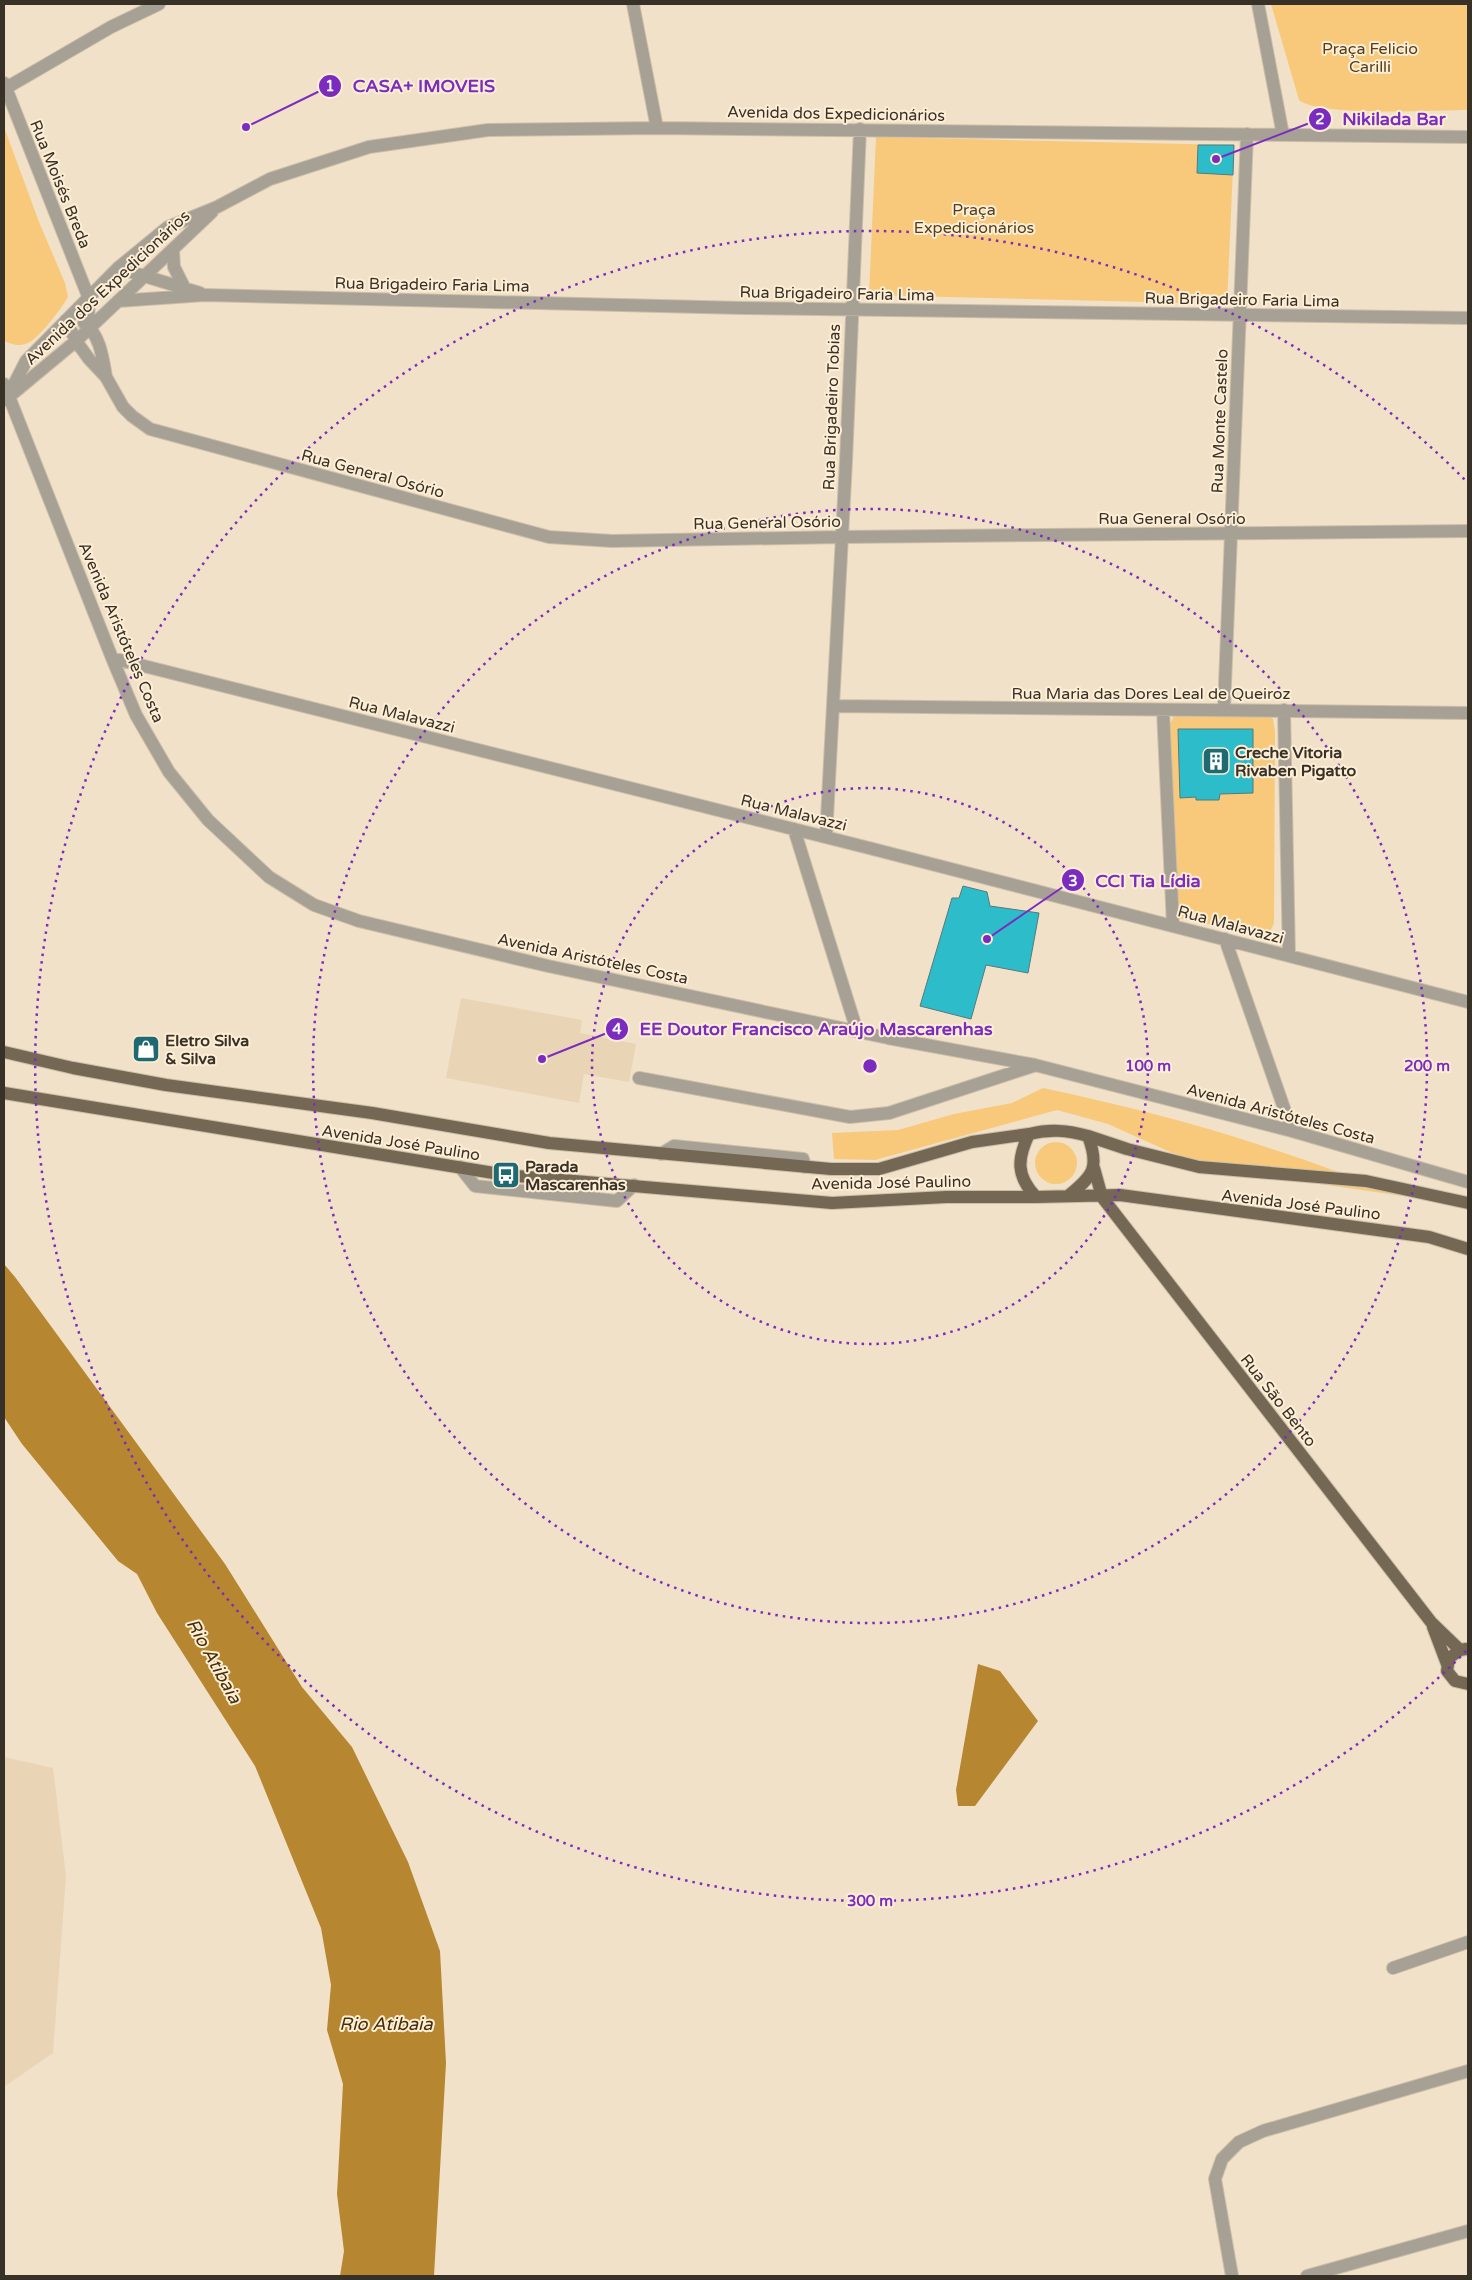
<svg xmlns="http://www.w3.org/2000/svg" width="1472" height="2280" viewBox="0 0 1472 2280" font-family="'Varela Round',sans-serif">
  <rect width="100%" height="100%" fill="#f1e1c8"/>
  <path fill="#e9d5b6" d="M461,998l121,22 -2,13 56,11 -7,38 -45,-8 -5,29 -133,-25z
    M4,1757l49,11 13,108 -13,177 -49,34z"/>
  <path fill="#f8c97a" d="M1271,4h197v106c-31,0 -149,7 -169,-10z
    M4,127l35,95 26,61 3,14c-7,12 -26,37 -38,45 -8,5 -18,3 -26,-1z
    M876,137l358,8 -7,159 -358,-9z
    M1174,716h95l4,3 2,12 -1,192 -4,9 -15,2 -76,-16 -3,-5 -6,-189z
    M1043,1088c74,16 148,34 220,58 47,15 94,33 140,50l-173,-25 -60,-19 -62,-28 -51,-14 -182,50 -41,-1 -2,-26 66,-3 56,-16 58,-11z
    M1035 1163a21 21 0 1 1 42 0a21 21 0 1 1-42 0Z"/>
  <path fill="#b68730" d="M4,1264l11,13 210,287 77,123 50,60 56,115 32,89 6,112 -12,213h-94l4,-25 -7,-57 6,-110 -16,-54 4,-45 -10,-57 -66,-162 -98,-153 -20,-39 -19,-13 -96,-117 -18,-27z
    M978,1664l22,7 38,50 -63,85h-17l-2,-16z"/>
  <path fill="#2dbdca" stroke="#58787c" d="M1198,145h36l-1,30 -36,-2z
    M1178,729h75v64l-33,1 -1,6h-23v-3l-16,1z
    M963,886l24,6 3,14 49,7 -11,60 -42,-8 -15,54 -51,-13 32,-108h7z"/>
  <g fill="none" stroke-linecap="round" stroke-linejoin="round">
    <g stroke="#ccbea8" stroke-width="14">
      <path id="minor" d="M633,4l24,124
        M1258,4l25,131
        M4,83l84,213 1,31
        M6,88l105,-61 48,-23
        M173,250l1,17 10,20
        M118,268l82,25
        M118,301l87,-6 537,13 726,10
        M66,320l10,21 13,18 17,18 17,30 9,9 18,13 399,108 63,4 229,-4 627,-6
        M84,323c16,11 19,36 22,54
        M4,384l108,274 24,57 33,57 39,48 61,57 45,28 45,16 189,45 340,72 147,27 257,66 176,51
        M11,395l65,-54 136,-129
        M6,400l20,-39 92,-93 50,-41 49,-20 53,-28 99,-32 119,-17 169,-2 811,9
        M112,658l757,190 599,154
        M833,706l635,7
        M1224,709l23,-575
        M1163,710l10,215
        M1284,710l5,246
        M794,829l63,202
        M826,837l20,-376 14,-332
        M1225,939l67,192
        M639,1078l211,39 39,-4 144,-47
        M661,1154l13,-8 129,13 2,8
        M460,1167l15,19 142,15 17,-16
        M1393,1968l75,-26
        M1232,2276l-17,-97 7,-20 17,-17 24,-11 205,-60
        M1307,2276l161,-45"/>
    </g>
    <g stroke="#ccbea8" stroke-width="14">
      <path id="major" d="M4,1052l69,16 93,17 206,28 177,30 282,26h48l93,-27 57,-8
        M4,1093l502,82 326,28 114,-6h90
        M1088,1136l39,13 72,18 167,14 102,22
        M1094,1168l8,29 329,425 29,28
        M1068,1196c25,-20 32,-28 20,-60 -21,-6 -38,-7 -59,-2 -12,25 -13,42 7,63l84,-2 309,42 39,12
        M1433,1627l14,37
        M1466,1649l-6,1 -11,8 -2,13 8,10 13,3"/>
    </g>
    <use href="#minor" stroke="#a6a095" stroke-width="12"/>
    <use href="#major" stroke="#746855" stroke-width="12"/>
  </g>
  <g fill="none" stroke="#7b2cbf" stroke-width="2.5" stroke-dasharray="2.5 5">
    <circle cx="870" cy="1066" r="278"/>
    <circle cx="870" cy="1066" r="557"/>
    <path d="M1466 1651A835 835 0 1 1 1466 481"/>
  </g>
  <defs>
    <g id="building-square" transform="scale(1.4375)"><rect x="-9" y="-9" width="18" height="18" rx="4" fill="#1f6a72" stroke="#feeed5"/><path d="M-4-6H4V6H1V3H-1V6H-4ZM-2.5-4.3h1.7v1.8h-1.7ZM.8-4.3h1.7v1.8H.8ZM-2.5-1h1.7V.8h-1.7ZM.8-1h1.7V.8H.8Z" fill="#fff"/></g>
    <g id="shop-square" transform="scale(1.4375)"><rect x="-9" y="-9" width="18" height="18" rx="4" fill="#1f6a72" stroke="#feeed5"/><path d="M-5-2.5h2.3a2.7 3.5 0 0 1 5.4 0H5L5.5 6h-11ZM-1.5-2.5h3a1.5 2.3 0 0 0-3 0Z" fill="#fff"/></g>
    <g id="bus-square" transform="scale(1.4375)"><rect x="-9" y="-9" width="18" height="18" rx="4" fill="#1f6a72" stroke="#feeed5"/><path d="M-5-6H5V4H4V6H2V4H-2V6H-4V4H-5ZM-3.5-4V0h7V-4ZM-3.5 1.2v1.5H-2V1.2ZM2 1.2v1.5H3.5V1.2Z" fill="#fff"/></g>
  </defs>
  <g fill-rule="evenodd">
    <use href="#building-square" x="1216" y="761"/>
    <use href="#shop-square" x="146" y="1049"/>
    <use href="#bus-square" x="506" y="1175"/>
  </g>
  <g text-anchor="middle" stroke-width="4" stroke-linejoin="round" paint-order="stroke">
    <g font-size="16" fill="#533e1b" stroke="#feeed5">
      <text x="1370" y="54">Praça Felicio<tspan x="1370" dy="18">Carilli</tspan></text>
      <text x="974" y="215">Praça<tspan x="974" dy="18">Expedicionários</tspan></text>
    </g>
    <g font-size="16" fill="#373127" stroke="#feeed5">
      <text transform="translate(836 113) rotate(1)" y="6">Avenida dos Expedicionários</text>
      <text transform="translate(61 184) rotate(68)" y="6">Rua Moisés Breda</text>
      <text transform="translate(432 284) rotate(1)" y="6">Rua Brigadeiro Faria Lima</text>
      <text transform="translate(107 287) rotate(-43)" y="6">Avenida dos Expedicionários</text>
      <text transform="translate(837 293) rotate(1)" y="6">Rua Brigadeiro Faria Lima</text>
      <text transform="translate(1242 299) rotate(1)" y="6">Rua Brigadeiro Faria Lima</text>
      <text transform="translate(831 407) rotate(-88)" y="6">Rua Brigadeiro Tobias</text>
      <text transform="translate(1219 421) rotate(-88)" y="6">Rua Monte Castelo</text>
      <text transform="translate(373 473) rotate(15)" y="6">Rua General Osório</text>
      <text x="1172" y="524">Rua General Osório</text>
      <text transform="translate(767 522) rotate(-1)" y="6">Rua General Osório</text>
      <text transform="translate(122 632) rotate(67)" y="6">Avenida Aristóteles Costa</text>
      <text x="1151" y="699">Rua Maria das Dores Leal de Queiroz</text>
      <text transform="translate(402 714) rotate(14)" y="6">Rua Malavazzi</text>
      <text transform="translate(794 812) rotate(14)" y="6">Rua Malavazzi</text>
      <text transform="translate(1231 924) rotate(15)" y="6">Rua Malavazzi</text>
      <text transform="translate(593 958) rotate(12)" y="6">Avenida Aristóteles Costa</text>
      <text transform="translate(1281 1113) rotate(15)" y="6">Avenida Aristóteles Costa</text>
      <text transform="translate(401 1142) rotate(9)" y="6">Avenida José Paulino</text>
      <text transform="translate(891 1182) rotate(-1)" y="6">Avenida José Paulino</text>
      <text transform="translate(1301 1204) rotate(7)" y="6">Avenida José Paulino</text>
      <text transform="translate(1279 1400) rotate(52)" y="6">Rua São Bento</text>
    </g>
    <g font-size="16" font-weight="bold" fill="#373127" stroke="#feeed5" text-anchor="start">
      <text x="1235" y="758">Creche Vitoria<tspan x="1235" dy="18">Rivaben Pigatto</tspan></text>
      <text x="165" y="1046">Eletro Silva<tspan x="165" dy="18">&amp; Silva</tspan></text>
      <text x="525" y="1172">Parada<tspan x="525" dy="18">Mascarenhas</tspan></text>
    </g>
    <g font-size="18" font-style="italic" fill="#432f0a" stroke="#feeed5">
      <text transform="translate(214 1661) rotate(61)" y="6">Rio Atibaia</text>
      <text x="386" y="2030">Rio Atibaia</text>
    </g>
  </g>
  <circle cx="870" cy="1066" r="8" fill="#7b2cbf" stroke="#feeed5" stroke-width="2.5"/>
  <g font-size="15" text-anchor="middle" font-weight="bold" fill="#7b2cbf" stroke="#feeed5" stroke-width="4" stroke-linejoin="round" paint-order="stroke">
    <text x="1148" y="1071">100 m</text>
    <text x="1427" y="1071">200 m</text>
    <text x="870" y="1906">300 m</text>
  </g>
  <path fill="none" stroke="#7b2cbf" stroke-width="2" d="M246 127L330 86M1216 159L1320 119M987 939L1073 880M542 1059L617 1029"/>
  <g fill="#7b2cbf" stroke="#feeed5" stroke-width="2">
    <circle cx="246" cy="127" r="5"/>
    <circle cx="1216" cy="159" r="5"/>
    <circle cx="987" cy="939" r="5"/>
    <circle cx="542" cy="1059" r="5"/>
    <circle cx="330" cy="86" r="12"/>
    <circle cx="1320" cy="119" r="12"/>
    <circle cx="1073" cy="880" r="12"/>
    <circle cx="617" cy="1029" r="12"/>
  </g>
  <g font-size="15" text-anchor="middle" font-weight="bold" fill="#fff">
    <text x="330" y="91">1</text>
    <text x="1320" y="124">2</text>
    <text x="1073" y="886">3</text>
    <text x="617" y="1034">4</text>
  </g>
  <g font-size="18" text-anchor="middle" font-weight="bold" fill="#7b2cbf" stroke="#feeed5" stroke-width="4" stroke-linejoin="round" paint-order="stroke">
    <text x="424" y="92">CASA+ IMOVEIS</text>
    <text x="1394" y="125">Nikilada Bar</text>
    <text x="1148" y="887">CCI Tia Lídia</text>
    <text x="816" y="1035">EE Doutor Francisco Araújo Mascarenhas</text>
  </g>
  <rect width="1472" height="2280" fill="none" stroke="#373127" stroke-width="10"/>
</svg>
